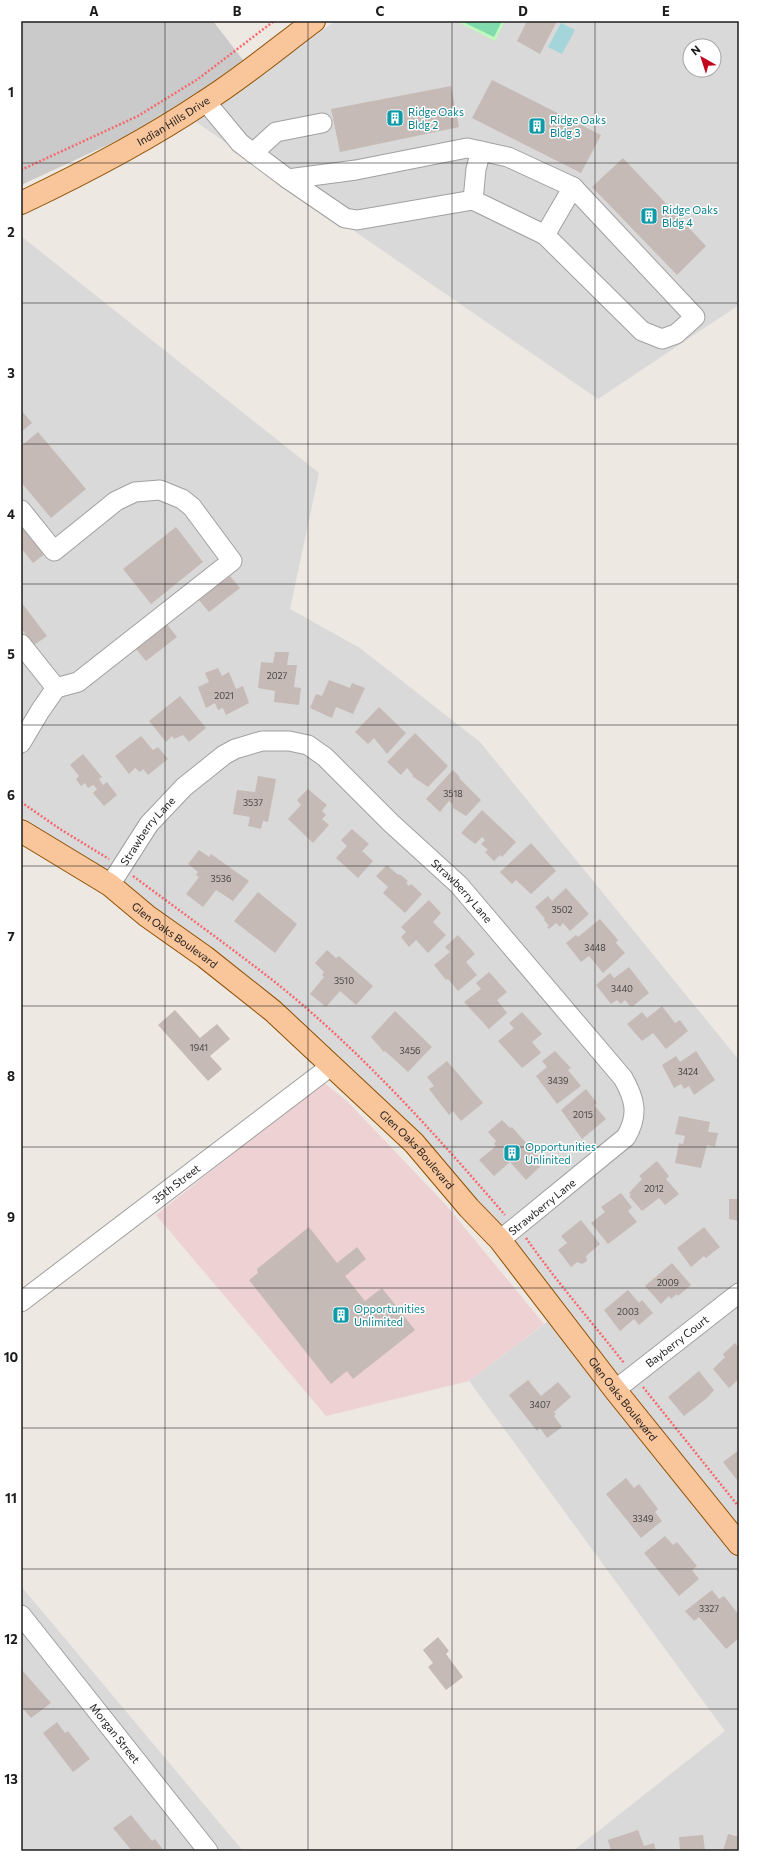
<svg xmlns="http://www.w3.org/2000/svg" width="760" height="1872" viewBox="0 0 760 1872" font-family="Commissioner,sans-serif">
  <rect width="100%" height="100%" fill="#ede8e2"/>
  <path fill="#dad9d9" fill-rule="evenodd" d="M335,21h404v284l-141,94 -402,-277zM690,46h24v24h-24z
    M21,236l298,237 -29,136 70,39 120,94 259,318v791h-166l152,-120 -256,-350 98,-74 -130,-155 -99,-96 -178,-145 -139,-95z
    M21,1586l222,265h-222z"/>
  <path fill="#eed1d3" d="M323,1082l24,19 98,103 99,120 -75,57 -143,35 -170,-201z"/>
  <path fill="#cacaca" d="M21,21h192l30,39 -76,56 -38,19 -108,50z"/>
  <path fill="#c1f8be" d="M456,21h49l-10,20z"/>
  <path fill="#81dbad" d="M461,21h41l-8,16z"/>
  <path fill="#a3d5da" d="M561,23l14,7 -13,24 -14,-7z"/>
  <path fill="#c5bab5" d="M527,21h30l-17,33 -23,-13z
    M492,80l109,55 -20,38 -109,-55z
    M451,86l8,41 -119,25 -9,-43z
    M623,158l83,88 -29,29 -85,-88z
    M21,410l11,13 -11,9z
    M38,432l48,57 -35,29 -30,-36v-36z
    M21,523l25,30 -13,10 -12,-15z
    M176,527l27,35 -52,42 -28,-35z
    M230,576l10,12 -31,24 -10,-12z
    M21,602l26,34 -13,9 -13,-17z
    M167,624l10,13 -31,24 -10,-12z
    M275,652h14l-2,13h10l-3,22 7,1 -2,17 -25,-3 1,-11 -17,-3 3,-26 12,1z
    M218,668l4,8 7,-4 7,17 7,-3 6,17 -23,12 -3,-7 -5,2 -3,-7 -9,5 -8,-21 11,-5 -4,-9z
    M329,680l21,8 2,-5 13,5 -12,26 -17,-7 -4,11 -22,-10 6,-14 6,2z
    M180,696l26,32 -17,14 -6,-7 -9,4 -2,-3 -6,6 -17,-21z
    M379,707l27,26 -19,21 -13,-16 -6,6 -13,-12z
    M415,733l33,33 -20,21 -16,-11 1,-1 -6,-7 -6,7 -14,-13z
    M141,736l12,14 5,-3 10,12 -20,16 -5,-6 -3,3 -5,-4 -6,6 -14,-18z
    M83,754l19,23 -3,2 4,6 4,-3 10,13 -13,11 -11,-13 4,-4 -4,-4 -5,3 -3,-5 -4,3 -5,-7 3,-3 -9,-11z
    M453,770l7,7 -1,1 22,22 -15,16 -13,-8v-3l-4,-4 -9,11 -14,-13z
    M258,776l18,3 -8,43 -5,-1 -2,8 -13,-3 2,-9 -17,-3 4,-24 18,2z
    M308,789l19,16 -5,6 4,4 -4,4 7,6 -16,18 -25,-24 13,-14 -4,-5z
    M482,810l34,32 -14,15 -2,-2 -6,6 -9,-9 3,-2 -7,-6 4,-4 -3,-3 -7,7 -14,-11z
    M352,829l17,15 -7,7 11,10 -15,17 -22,-20 11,-12 -6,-6z
    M531,843l25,28 -25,23 -15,-14 -4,4 -12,-12z
    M199,850l10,7 2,-3 38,27 -16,20 -17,-11 -13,17 -17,-13 13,-17 -3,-2 2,-3 -10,-8z
    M387,865l10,9 4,1 7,6 -2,2 3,3 2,-2 11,10 -17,19 -22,-20 5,-6 -12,-11z
    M566,888l23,26 -19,17 -7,-8 -3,4 -4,-4 -7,6 -2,-2 2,-1 -5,-6 1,-1 -10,-12 13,-11 4,5z
    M258,892l39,32 -22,29 -41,-32z
    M429,900l12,13 -8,9 13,13 -18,18 -12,-13 -7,7 -8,-10 5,-5 -5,-5z
    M600,919l18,21 -2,3 9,10 -22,20 -14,-17 -8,6 -15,-19 10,-8 2,2z
    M458,935l17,19 -9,8 11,13 -19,16 -10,-12 -2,1 -12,-15 16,-13 -5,-5z
    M327,950l9,8 3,-2 34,30 -17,19 -16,-14 -14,16 -16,-13 14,-17 -2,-2 2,-3 -9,-9z
    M629,967l20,26 -16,13h-3l-5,-6 -4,4 -4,-4 -6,4 -15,-19 14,-12 4,5z
    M489,972l18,20 -10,8 10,13 -18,16 -25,-27 17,-13 -5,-6z
    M662,1006l13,17 5,-3 8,11 -22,18 -13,-16 -11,8 -15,-17 15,-12 5,6z
    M175,1010l25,28 17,-14 13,15 -20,17 12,13 -14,12 -50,-56z
    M395,1011l37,36 -24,25 -23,-21 -1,1 -13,-15z
    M522,1012l20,22 -10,8 9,11 -19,15 -24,-27 16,-13 -5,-5z
    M555,1051l16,17 -3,2 13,16 -24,18 -21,-28 11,-9 -5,-6z
    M696,1051l19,29 -21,15 -5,-9 -5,3 -3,-5 -7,4 -12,-23 14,-9 4,6z
    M447,1061l36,42 -22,18 -8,-10 -4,4 -20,-26 5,-3 -7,-9z
    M586,1089l11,14 -3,2 12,14 -24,20 -21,-29z
    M679,1116l31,6 -2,10 10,1 -3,14 -8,-2 -6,23 -26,-5 4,-20 4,1 2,-8 -10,-2z
    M502,1120l8,8 2,-1 32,36 -18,17 -16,-18 -16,14 -15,-16 17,-14 -2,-2 2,-3 -8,-9z
    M657,1161l12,15 -3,3 13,15 -14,11 -6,-7 -17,13 -13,-15 2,-1 -2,-2 13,-14 -3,-3z
    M621,1193l11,14 -4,4 9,11 -29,22 -17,-21 14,-11 -4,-5z
    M729,1199h10v22l-10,-2z
    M581,1220l19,24 -14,12 1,5 -5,3 -5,-2 -6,5 -13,-17 9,-7 -6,-7z
    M309,1227l28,36 20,-16 9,12 -21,17 20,25 17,-13 33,42 -62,49 -6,-8 -16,13 -82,-104 9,-7 -1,-4z
    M704,1227l16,20 -14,11 -2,-2 -13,11 -14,-19z
    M672,1263l19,22 -13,11 -1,-2 -6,5 -2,-3 -8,8 -16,-18z
    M628,1290l11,13 3,-3 11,13 -14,12 -5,-6 -14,12 -16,-21z
    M735,1343l4,5v31l-10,9 -16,-19 12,-12 -2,-3z
    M699,1371l15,19 -7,8 -23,18 -16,-19z
    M528,1380l13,16 17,-14 13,15 -17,15 2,2 -2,2 8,11 -15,11 -7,-10 -3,3 -28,-36z
    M739,1450v29l-2,1 -14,-18z
    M626,1478l8,10 5,-4 19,25 -3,3 7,9 -21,17 -35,-44z
    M665,1536l8,9 4,-3 20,24 -5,4 7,9 -20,17 -35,-43z
    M712,1590l7,9 5,-3 15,19v7l-2,2 2,2v12l-13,11 -27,-32 -5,4 -9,-10z
    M438,1637l11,14 -3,3 17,23 -17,13 -18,-23 5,-4 -10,-13z
    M21,1669l30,34 -20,15 -10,-12z
    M57,1722l8,11 3,-2 22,28 -17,13 -30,-39z
    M131,1815l21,26 3,-2 9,12h-32l-19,-23z
    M638,1830l6,16 10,-3 2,8h-45l-3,-11z
    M728,1834l11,3v14h-16z
    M703,1835l2,16h-25l-1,-14z"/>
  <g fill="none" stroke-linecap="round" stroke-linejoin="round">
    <g stroke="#a0a0a0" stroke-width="21">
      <g id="minor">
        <path d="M206,102l34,41 48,36"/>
        <path d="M467,148l41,9 65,30 122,130 -19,17 -14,5 -20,-8 -97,-96 -72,-35 -116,20 -12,-2 -57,-39 68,-9z"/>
        <path d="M253,153l23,-21 46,-9"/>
        <path d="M473,200l3,-31 5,-18"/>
        <path d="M545,235l28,-48"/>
        <path d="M21,510l33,41 62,-50 19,-9 25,-2 22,9 10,8 40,54 -154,121 -22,6"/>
        <path d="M21,644l35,44 -16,23 -19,32"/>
        <path id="s1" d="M110,885l39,-61 35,-37 40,-32 11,-6 27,-8h27l19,4 17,12 66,66 68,62 164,193c12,21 16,37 3,59l-126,103"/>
        <path id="s2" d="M21,1302l310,-236"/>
        <path id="s3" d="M615,1390l124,-97"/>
        <path id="s4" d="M21,1615l187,236"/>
      </g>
    </g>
    <g stroke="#905003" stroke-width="24">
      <g id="major">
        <path id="s5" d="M21,203c63,-30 125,-62 183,-101 38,-24 74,-54 110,-81"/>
        <path id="s6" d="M21,831l89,54 37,31 58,41 68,54 141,132 55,65 31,32 115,150 124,154"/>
      </g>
    </g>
    <path stroke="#f66a6d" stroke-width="2.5" stroke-dasharray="2 2" stroke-linecap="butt" d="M21,170l117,-54 60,-37 76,-58
      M21,802l39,27 49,30
      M133,876c43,32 86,63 129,96 90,69 169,157 243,243
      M526,1238c30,43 65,83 98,125
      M643,1387l96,120"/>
    <use href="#minor" stroke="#fff" stroke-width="19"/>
    <use href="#major" stroke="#f9c59b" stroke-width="22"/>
  </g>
  <path fill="none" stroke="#1c1c1c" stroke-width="1" stroke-opacity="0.55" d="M165,21v1830M308,21v1830M452,21v1830M595,21v1830M21,163h718M21,303h718M21,444h718M21,584h718M21,725h718M21,866h718M21,1006h718M21,1147h718M21,1288h718M21,1428h718M21,1569h718M21,1709h718"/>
  <defs>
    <g id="building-square" transform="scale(0.9)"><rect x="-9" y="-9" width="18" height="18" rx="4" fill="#0f9aa8" stroke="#fff"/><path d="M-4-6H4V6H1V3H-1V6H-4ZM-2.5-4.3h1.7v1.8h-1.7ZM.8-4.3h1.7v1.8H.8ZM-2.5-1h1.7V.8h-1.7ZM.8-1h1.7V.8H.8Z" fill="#fff"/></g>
  </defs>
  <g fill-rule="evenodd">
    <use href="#building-square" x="395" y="118"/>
    <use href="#building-square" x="537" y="126"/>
    <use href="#building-square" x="649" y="216"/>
    <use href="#building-square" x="512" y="1153"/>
    <use href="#building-square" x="341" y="1315"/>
  </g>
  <g text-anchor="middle" stroke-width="3" stroke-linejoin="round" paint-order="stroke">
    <g font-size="9" fill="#464442">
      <text x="277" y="679">2027</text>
      <text x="224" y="699">2021</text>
      <text x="453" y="797">3518</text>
      <text x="253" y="806">3537</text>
      <text x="221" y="882">3536</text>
      <text x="562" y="913">3502</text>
      <text x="595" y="951">3448</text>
      <text x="344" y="984">3510</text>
      <text x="622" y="992">3440</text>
      <text x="199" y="1051">1941</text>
      <text x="410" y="1054">3456</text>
      <text x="688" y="1075">3424</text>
      <text x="558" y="1084">3439</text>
      <text x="583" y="1118">2015</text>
      <text x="654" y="1192">2012</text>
      <text x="668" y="1286">2009</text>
      <text x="628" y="1315">2003</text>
      <text x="540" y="1408">3407</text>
      <text x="643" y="1522">3349</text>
      <text x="709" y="1612">3327</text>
    </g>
    <g font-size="11" fill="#0d838f" stroke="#fff" text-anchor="start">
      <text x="408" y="116">Ridge Oaks<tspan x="408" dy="13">Bldg 2</tspan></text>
      <text x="550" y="124">Ridge Oaks<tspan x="550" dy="13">Bldg 3</tspan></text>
      <text x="662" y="214">Ridge Oaks<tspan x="662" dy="13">Bldg 4</tspan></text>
      <text x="525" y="1151">Opportunities<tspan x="525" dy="13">Unlinited</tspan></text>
      <text x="354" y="1313">Opportunities<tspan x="354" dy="13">Unlimited</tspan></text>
    </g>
    <g font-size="11" fill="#1c1c1c" stroke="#fff">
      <text dy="4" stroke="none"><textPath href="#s5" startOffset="173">Indian Hills Drive</textPath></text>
      <text dy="4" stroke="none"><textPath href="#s1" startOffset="66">Strawberry Lane</textPath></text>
      <text dy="4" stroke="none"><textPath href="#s1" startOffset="474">Strawberry Lane</textPath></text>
      <text dy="4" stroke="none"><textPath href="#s6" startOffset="186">Glen Oaks Boulevard</textPath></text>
      <text dy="4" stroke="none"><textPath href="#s6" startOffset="510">Glen Oaks Boulevard</textPath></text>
      <text dy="4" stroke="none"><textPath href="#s2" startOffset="195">35th Street</textPath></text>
      <text transform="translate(542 1207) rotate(-39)" y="4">Strawberry Lane</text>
      <text dy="4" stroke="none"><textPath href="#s3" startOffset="79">Bayberry Court</textPath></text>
      <text dy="4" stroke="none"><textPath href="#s6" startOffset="834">Glen Oaks Boulevard</textPath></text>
      <text dy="4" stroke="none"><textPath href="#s4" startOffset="151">Morgan Street</textPath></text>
    </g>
  </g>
  <rect width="760" height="1872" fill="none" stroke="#ffffff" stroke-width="44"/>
  <g transform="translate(702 58) rotate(321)"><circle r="19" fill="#ffffff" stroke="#a4a4a4"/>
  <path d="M0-3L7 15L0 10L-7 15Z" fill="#c3051c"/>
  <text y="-6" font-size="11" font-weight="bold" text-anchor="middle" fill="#1c1c1c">N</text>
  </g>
  <rect x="22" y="22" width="716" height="1828" fill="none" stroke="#1c1c1c" stroke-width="1.5"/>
  <g font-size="13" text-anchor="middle" font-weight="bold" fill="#1c1c1c">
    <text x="94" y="16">A</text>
    <text x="237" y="16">B</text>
    <text x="380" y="16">C</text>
    <text x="523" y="16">D</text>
    <text x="666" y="16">E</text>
    <text x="11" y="97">1</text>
    <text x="11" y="237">2</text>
    <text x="11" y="378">3</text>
    <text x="11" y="519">4</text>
    <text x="11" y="659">5</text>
    <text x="11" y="800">6</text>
    <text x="11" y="941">7</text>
    <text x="11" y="1081">8</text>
    <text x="11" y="1222">9</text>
    <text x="11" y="1362">10</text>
    <text x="11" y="1503">11</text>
    <text x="11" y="1644">12</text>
    <text x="11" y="1784">13</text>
  </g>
</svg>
